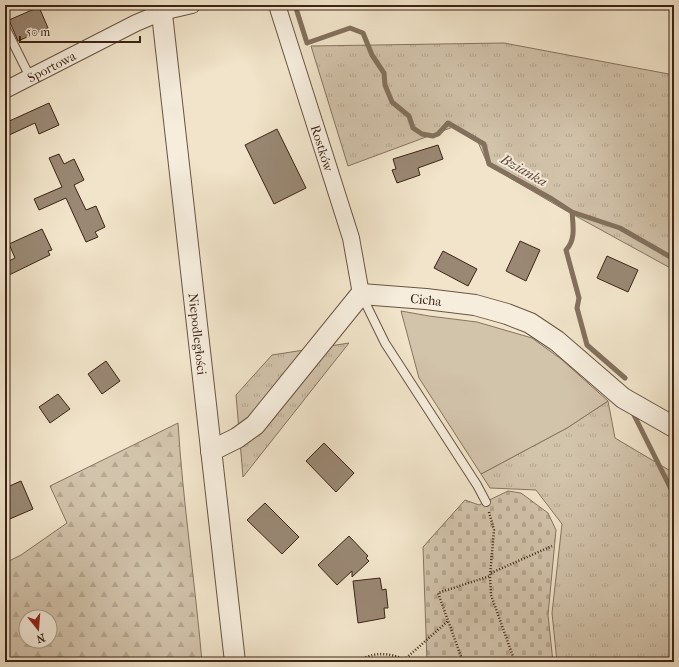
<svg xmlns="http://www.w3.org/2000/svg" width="679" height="667" viewBox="0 0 679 667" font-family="'IM FELL French Canon',serif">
  <defs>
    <pattern id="grass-tufts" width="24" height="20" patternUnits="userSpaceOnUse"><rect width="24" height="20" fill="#d2c3ab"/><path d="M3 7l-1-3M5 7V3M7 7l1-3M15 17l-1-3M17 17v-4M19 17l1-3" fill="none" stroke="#b5a792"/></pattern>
    <pattern id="forest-firs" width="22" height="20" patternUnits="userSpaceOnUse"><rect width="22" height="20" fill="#d2c3ab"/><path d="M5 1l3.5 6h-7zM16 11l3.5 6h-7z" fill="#b5a792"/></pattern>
    <pattern id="cemetery-stones" width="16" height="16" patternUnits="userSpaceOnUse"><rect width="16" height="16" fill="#d2c3ab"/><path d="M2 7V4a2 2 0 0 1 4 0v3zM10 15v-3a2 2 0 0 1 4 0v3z" fill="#b5a792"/></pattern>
  </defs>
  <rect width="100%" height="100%" fill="#f1e4ca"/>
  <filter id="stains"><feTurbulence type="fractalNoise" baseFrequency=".005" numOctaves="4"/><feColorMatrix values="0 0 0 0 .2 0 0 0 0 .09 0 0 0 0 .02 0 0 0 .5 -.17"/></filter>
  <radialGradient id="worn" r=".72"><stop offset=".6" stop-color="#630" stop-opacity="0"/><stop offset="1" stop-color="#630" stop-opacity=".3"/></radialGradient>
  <path fill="url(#grass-tufts)" stroke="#877460" d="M504,43l170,32v195l-111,-61 -75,-44 -10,-23 -25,-15 -105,39 -37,-120z
    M349,343l-106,134 -7,-82 36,-40z
    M608,401l7,37 59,35v189h-117l-5,-49 10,-89 -26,-34 -46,-2 -9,-14 86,-46z"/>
  <path fill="url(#forest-firs)" stroke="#877460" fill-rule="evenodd" d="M178,423c5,80 17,159 24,239h-197v-99l16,-8 46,-32 -17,-37zM26,617h24v24h-24z"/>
  <path fill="url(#cemetery-stones)" stroke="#877460" d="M508,491l13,2 27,20 8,17 -8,85 5,47h-126l-4,-115 42,-47 14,5z"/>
  <path fill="#d2c3ab" stroke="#877460" d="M401,311l28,5 48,6 55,16 29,21 47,42 -41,27 -86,46 -62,-96z"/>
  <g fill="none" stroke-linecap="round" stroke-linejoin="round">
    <path stroke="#83705d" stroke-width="5" d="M295,5l12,38 43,-15 13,5 9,22 12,18 1,12 7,17 17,14 4,12 9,6 11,2 5,-2 10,-11 36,21 5,20 63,35 20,13c1,13 4,28 -6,38l13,48 -2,10 10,37 38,33
      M572,212l48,16 54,31
      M633,413l41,82"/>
  </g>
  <path fill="#9a8874" stroke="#3c2416" d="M39,7l9,21 -30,13 -9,-21z
    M49,103l10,22 -20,9 -4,-11 -30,14v-14z
    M277,129l29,59 -32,16 -29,-59z
    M438,145l5,14 -25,9 2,7 -23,8 -5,-13 4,-1 -3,-10z
    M59,154l5,10 10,-5 10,21 -10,5 12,25 10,-4 9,21 -10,5 3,5 -12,5 -20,-44 -27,12 -5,-11 28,-12 -13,-29z
    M42,229l10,21 -4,1 2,4 -45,22v-14l10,-5 -6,-14z
    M520,241l20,9 -14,31 -20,-10z
    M443,251l34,18 -9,17 -34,-18z
    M607,256l31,14 -10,22 -31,-14z
    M106,361l14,20 -18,13 -14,-20z
    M58,394l12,15 -20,14 -11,-16z
    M324,443l30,30 -18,19 -30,-31z
    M21,481l12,28 -28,12v-33z
    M265,503l34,34 -17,17 -35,-34z
    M349,536l19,20 -2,2 3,3 -17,16v-6l-15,14 -19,-20z
    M380,578l2,12 4,-1 2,19h-4l1,10 -27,5 -5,-42z"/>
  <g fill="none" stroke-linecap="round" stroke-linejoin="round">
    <g stroke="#695443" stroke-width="10">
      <path id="service" d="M5,27l25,50
        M362,296l23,47 92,142 9,17"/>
    </g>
    <g stroke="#695443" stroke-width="18">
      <g id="minor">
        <path id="s1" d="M277,5l74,233 10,56"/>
        <path id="s2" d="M5,90l131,-67 26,-11 30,-7"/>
      </g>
    </g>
    <g stroke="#695443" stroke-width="22">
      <g id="tertiary">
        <path id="s3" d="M161,5l74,657"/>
        <path id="s4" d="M211,451l26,-13 18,-13 106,-131 65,5 49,6 32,9 23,9 27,18 66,57 51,29"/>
      </g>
    </g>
    <path stroke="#3c2416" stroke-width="2.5" stroke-dasharray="1 2" stroke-linecap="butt" d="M489,512l5,18 -4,46 1,19 24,67
      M491,573l61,-27
      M404,660l44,-39
      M358,662c13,-11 36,-10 49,0
      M463,662l-25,-69 52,-17"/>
    <use href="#service" stroke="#f6eddd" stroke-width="8"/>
    <use href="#minor" stroke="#f6eddd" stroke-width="16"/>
    <use href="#tertiary" stroke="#f6eddd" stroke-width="20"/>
  </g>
  <g text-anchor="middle" stroke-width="4" stroke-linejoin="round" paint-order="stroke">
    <g font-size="13" fill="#3c2416" stroke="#f6eddd">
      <text dy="5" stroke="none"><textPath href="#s2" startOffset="52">Sportowa</textPath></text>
      <text dy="5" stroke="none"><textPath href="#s1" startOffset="150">Rostków</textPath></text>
      <text dy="5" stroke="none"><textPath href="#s4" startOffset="285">Cicha</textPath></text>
      <text dy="5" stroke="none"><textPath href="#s3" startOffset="331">Niepodległości</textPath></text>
    </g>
    <g font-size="14" font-style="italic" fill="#604a3a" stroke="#f6eddd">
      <text transform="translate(524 170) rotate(30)" y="5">Bzianka</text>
    </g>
  </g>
  <rect width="679" height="667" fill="none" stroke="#f1e4ca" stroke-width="20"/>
  <rect x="6" y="6" width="667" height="655" fill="none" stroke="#3c2416" stroke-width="2"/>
  <rect x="10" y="10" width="659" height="647" fill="none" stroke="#3c2416"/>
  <g transform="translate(38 629) rotate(163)"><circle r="19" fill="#f6eddd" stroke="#ac9d8d"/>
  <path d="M0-3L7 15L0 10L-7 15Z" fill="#8f2418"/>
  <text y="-6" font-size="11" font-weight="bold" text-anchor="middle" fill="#3c2416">N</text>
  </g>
  <path d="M20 36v6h120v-6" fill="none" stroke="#3c2416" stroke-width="2"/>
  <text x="26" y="36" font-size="12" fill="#3c2416" stroke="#f6eddd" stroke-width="3" paint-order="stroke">50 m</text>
  <rect width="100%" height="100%" filter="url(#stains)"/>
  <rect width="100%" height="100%" fill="url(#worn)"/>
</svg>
